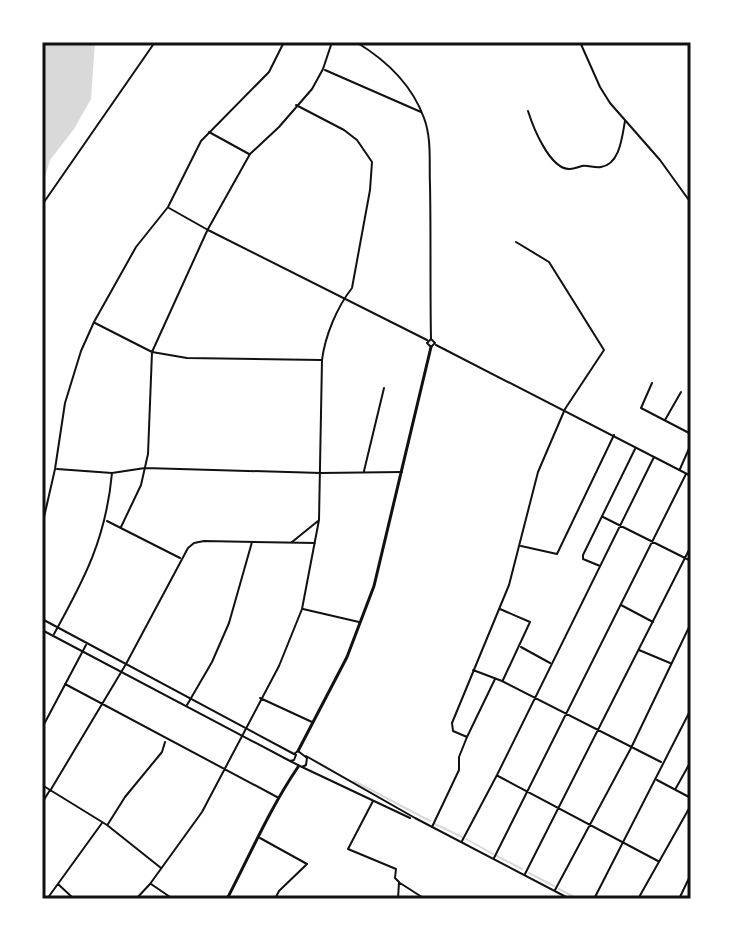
<svg xmlns="http://www.w3.org/2000/svg" width="733" height="941" viewBox="0 0 733 941" font-family="Mulish,sans-serif">
  <rect width="100%" height="100%" fill="#fff"/>
  <path fill="#d9d9d9" d="M42,42h53l-4,57 -17,30 -24,31 -8,27z"/>
  <g fill="none" stroke-linecap="round" stroke-linejoin="round">
    <path stroke="#d9d9d9" stroke-width="2" d="M354,781l76,40
      M435,824l27,13
      M466,839l27,15
      M497,856l25,13
      M529,873l25,13
      M559,889l19,10"/>
    <path stroke="#111" stroke-width="2" d="M325,70l96,42
      M528,111c5,16 22,59 42,58 4,0 8,-2 12,-3 6,-1 12,2 19,1 19,-3 21,-30 24,-46
      M209,132l40,22
      M42,205l113,-163
      M95,323l57,29 35,6 134,2
      M652,383l-11,25 50,26
      M665,420l16,-28
      M57,469l55,4 33,-5 176,5 81,-1
      M680,469l11,-25
      M364,471l20,-83
      M603,517l88,44
      M107,521l73,37
      M121,527l20,-42 7,-31 4,-102 55,-121
      M292,542l26,-21
      M521,546l36,8 57,-119
      M600,566l-17,-7v-4l52,-106
      M621,605l32,17
      M303,609l56,13
      M500,609l30,13 -27,58
      M54,634c31,-56 52,-96 58,-161
      M521,647l29,16
      M639,650l31,13
      M473,670l29,11 159,81
      M65,684l212,113
      M260,698l52,24
      M187,705l25,-43 17,-39 23,-81
      M42,728l44,-83
      M467,737l-14,-6 -1,-8 57,-138 29,-113 27,-63 39,-59 -55,-88 -33,-20
      M498,776l160,85
      M657,780l32,17
      M42,785l65,40 54,43
      M676,788l15,-27
      M50,791l76,-127 62,-116 6,-5 10,-2 111,2
      M691,793v5
      M373,801l-25,48 48,20 -1,9 4,4 -1,17
      M42,803l8,-13
      M108,824l17,-27 37,-45 3,-10
      M432,827l27,-57v-13l8,-20 28,-58
      M260,838l47,26 -28,27 -4,8
      M462,841l35,-66 157,-318
      M494,858l192,-384
      M525,874l166,-328
      M400,883l25,16
      M58,884l16,15
      M151,884l22,15
      M555,890l76,-142 60,-125
      M47,899l55,-76
      M136,899l14,-15 52,-72 77,-146 23,-57 17,-89 3,-160c3,-24 15,-53 30,-72l18,-98 2,-28 -15,-22 -13,-10 -48,-25
      M594,899l97,-190
      M638,899l53,-94
      M679,899l12,-25"/>
    <path stroke="#111" stroke-width="2" d="M356,42c30,18 56,43 68,76 8,21 5,46 6,67 1,51 0,103 1,154l-4,4 4,4 4,-4 -4,-4
      M580,42l20,45 10,16 50,57 31,43
      M169,208l39,22 219,110
      M208,229l42,-75 29,-27 33,-38 11,-20 9,-27
      M436,345l255,131
      M42,526l13,-57 10,-66 16,-52 13,-29 42,-75 32,-40 33,-66 68,-69 15,-30
      M42,619l252,135
      M42,630l248,131
      M298,751l9,7 -1,7 -4,2 -12,-6 4,-1 2,-5 -2,-1z
      M306,756l109,62 155,81
      M302,767l108,51"/>
    <path stroke="#111" stroke-width="3" d="M298,751l49,-94 27,-71 57,-239
      M227,899c23,-44 43,-91 71,-132"/>
  </g>
  <rect width="733" height="941" fill="none" stroke="#ffffff" stroke-width="88"/>
  <rect x="44" y="44" width="645" height="853" fill="none" stroke="#111" stroke-width="3"/>
</svg>
